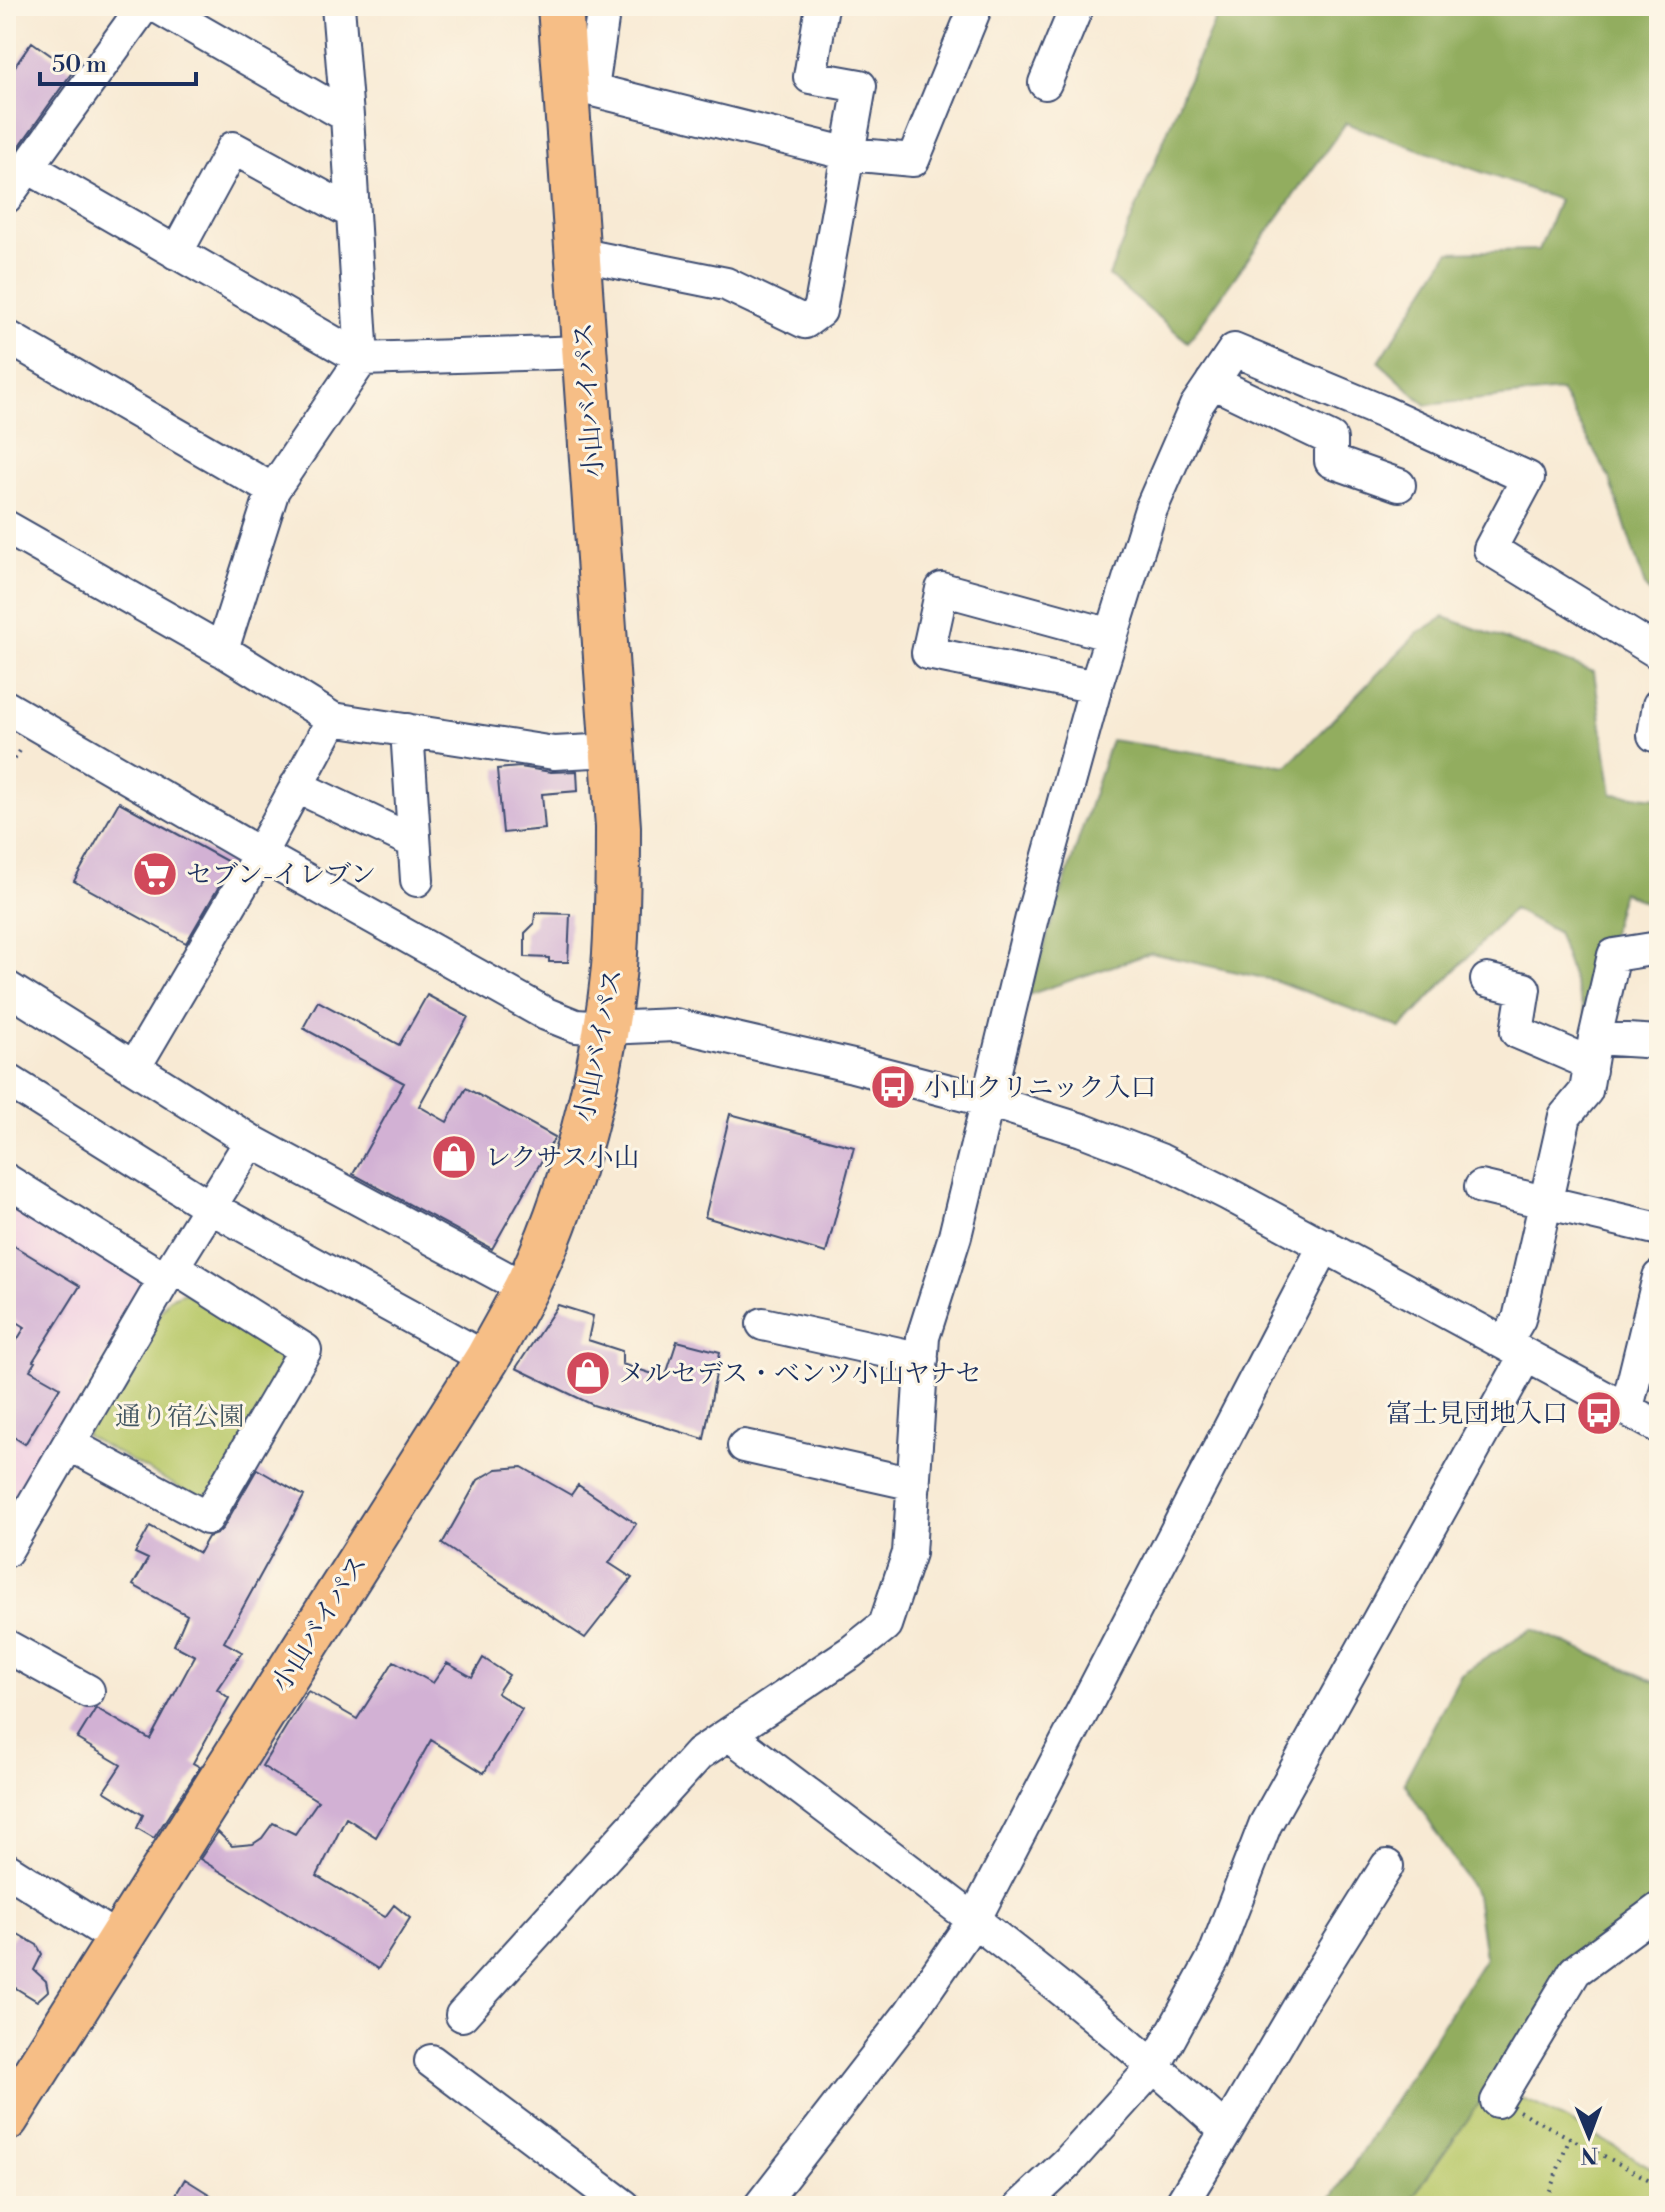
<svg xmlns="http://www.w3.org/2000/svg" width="1665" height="2212" viewBox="0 0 1665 2212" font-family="'Libre Bodoni','Noto Serif JP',serif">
  <rect width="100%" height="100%" fill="#fcf5e5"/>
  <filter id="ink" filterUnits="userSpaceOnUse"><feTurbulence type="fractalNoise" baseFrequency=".0125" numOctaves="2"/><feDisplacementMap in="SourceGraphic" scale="16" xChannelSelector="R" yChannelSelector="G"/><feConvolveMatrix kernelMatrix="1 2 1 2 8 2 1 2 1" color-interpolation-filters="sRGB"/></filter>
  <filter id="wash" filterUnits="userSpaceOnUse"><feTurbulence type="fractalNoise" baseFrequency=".006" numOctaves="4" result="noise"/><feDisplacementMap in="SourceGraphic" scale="32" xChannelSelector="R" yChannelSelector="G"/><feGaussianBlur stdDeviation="1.8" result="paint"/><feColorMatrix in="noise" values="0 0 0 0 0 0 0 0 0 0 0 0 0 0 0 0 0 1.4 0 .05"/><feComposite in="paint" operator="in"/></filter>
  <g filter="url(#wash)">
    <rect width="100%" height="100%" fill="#f8ead4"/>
    <path fill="#f1d0e3" d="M6,1199l141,86 -141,238z"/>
    <path fill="#b9c96b" stroke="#6a7c64" stroke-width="2" d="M185,1292l101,56 4,12 -80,145 -125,-70 84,-137z
      M1488,2091c40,0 132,60 171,81v34h-253z"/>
    <path fill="#92ad5f" stroke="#566e5e" stroke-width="2" d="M1221,6h438v595l-13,-12 -36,-110 -49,-88 -135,14 -47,-43 70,-110 90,-2 20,-50 -213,-77 -158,219 -79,-66 75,-186z
      M1444,617l150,55 18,122 47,4v110l-37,-16 -34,131 -31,-91 -44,-23 -112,119 -124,-47 -126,-28 -123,42 83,-255 176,26 131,-133z
      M1532,1629l127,54v214l-171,194 -82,115h-79l158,-248 -9,-63 -72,-113 57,-108z"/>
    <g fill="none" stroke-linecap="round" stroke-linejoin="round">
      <path stroke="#7db2eb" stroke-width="6" d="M1424,2206l4,-8"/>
    </g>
    <g id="blocks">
      <path fill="#d2b1d4" d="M32,42l41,29 -67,94v-86z
        M520,767l31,5 26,-1 1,20 -36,3 3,35 -42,4 -6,-64z
        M119,802l113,62 -46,79 -112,-62z
        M535,913l35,1 -2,48h-19v-4l-24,-1v-24l9,-9z
        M427,995l41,22 -49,89 28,16 19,-34 89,49 -63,112 -139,-75 51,-91 -101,-55 15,-27 81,44z
        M730,1114l124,33 -28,106 -121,-36z
        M6,1241l74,45 -47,75 2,1 -5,8 30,17 -35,57 -19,-12v-74l19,-31 -19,-12z
        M558,1305l35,11 -5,24 34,11v13l43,14 12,-37 43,11 -16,87 -111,-34 -77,-37z
        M522,1467l49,28 7,-10 58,39 -27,39 23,15 -47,60 -143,-94 36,-64 19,-11z
        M257,1469l47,27 -80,146 18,10 -25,37 12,9 -36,65 7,4 -46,71 -17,-10 6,-13 -39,-24 17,-26 -44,-26 19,-31 54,31 45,-83 -21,-11 13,-30 -54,-30 15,-26 -13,-6 15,-27 49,27 9,-16 9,-3 6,-6z
        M483,1658l26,17 -12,18 25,16 -38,64 -53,-33 -55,97 -30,-19 -29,58 68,41 9,-12 16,13 -32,51 -178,-110 18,-27 14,14 21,-2 9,-6 11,-15 22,11 23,-33 -56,-35 46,-75 49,28 37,-58 39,22 14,-20 25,14z
        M16,1933l21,12 5,9 -8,16 12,11 2,10 -11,10 -31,-19v-35z
        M185,2179l43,27h-59z"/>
    </g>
  </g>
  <g filter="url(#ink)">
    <use href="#blocks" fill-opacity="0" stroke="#3c4b70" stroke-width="2"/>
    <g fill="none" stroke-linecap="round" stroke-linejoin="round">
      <g stroke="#3c4b70" stroke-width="36">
        <path id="minor" d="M156,6l191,110
          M565,83l284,71 64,6 63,-154
          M1045,83l32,-77
          M592,89l12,-83
          M28,167l334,192 222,-7
          M6,197l138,-191
          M176,253l57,-105 120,65
          M577,254l149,30 79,38 15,-11 40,-225 -50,-9 12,-71
          M6,336l267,154
          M1212,382l119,57v22l68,24
          M6,527l216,123 111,69 221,34 59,-3
          M222,650l51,-160 89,-131 -15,-243 -9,-110
          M1096,687l-168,-34 14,-64 169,46
          M1659,705l-5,30h5
          M6,707l254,147 286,160 30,12 30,2 69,-3 178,41 135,35 94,29 78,30 68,34 431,233
          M407,730l10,150
          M296,786l118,56
          M1487,980l37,9 -7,43 63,27 10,11
          M6,987l245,154 275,148
          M1595,1038l19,-83 38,-6
          M135,1066l125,-212 73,-135
          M6,1079l204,128 277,152
          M6,1180l159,99
          M1481,1187l178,42
          M763,1324l159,35
          M1505,1343l14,-24 46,-203 21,-25 9,-53 64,4
          M1627,1408l32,-131
          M69,1444l138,74 98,-168 -132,-83
          M744,1446l170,38
          M6,1551l159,-272 86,-138
          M6,1646l82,45
          M730,1735c168,128 341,252 496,396l-46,75
          M6,1869l114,72
          M462,2015l237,-261 152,-102 34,-27 24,-72 14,-216 32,-101 77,-319 65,-235 54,-173 45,-103 38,-56 149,62 145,66 -38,71 169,104
          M431,2061l193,145
          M1497,2101l78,-130 84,-62
          M1226,2131l74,-126 87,-139
          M760,2206l150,-193 64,-93 351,-675
          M1021,2206l46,-43 88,-98 59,-108 51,-132 261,-470"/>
      </g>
      <g stroke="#3c4b70" stroke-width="48">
        <path id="highway" d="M6,2119l481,-760c13,-23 26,-46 38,-69 45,-89 80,-224 89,-323 4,-47 4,-93 4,-140l-58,-821"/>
      </g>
      <path stroke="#3c4b70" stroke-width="4" stroke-dasharray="2 6" stroke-linecap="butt" d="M6,773l17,-27
        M1519,2111l140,74
        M1544,2206l26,-69"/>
      <use href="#minor" stroke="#fff" stroke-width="32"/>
      <use href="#highway" stroke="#f6be86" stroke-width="44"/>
    </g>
  </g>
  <defs>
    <g id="supermarket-disc" transform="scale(2.3)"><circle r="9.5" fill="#d1495b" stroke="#fcf5e5"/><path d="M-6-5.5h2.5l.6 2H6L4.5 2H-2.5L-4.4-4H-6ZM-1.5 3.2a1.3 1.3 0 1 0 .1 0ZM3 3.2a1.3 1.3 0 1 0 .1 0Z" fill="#fff"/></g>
    <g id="bus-disc" transform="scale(2.3)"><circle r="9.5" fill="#d1495b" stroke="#fcf5e5"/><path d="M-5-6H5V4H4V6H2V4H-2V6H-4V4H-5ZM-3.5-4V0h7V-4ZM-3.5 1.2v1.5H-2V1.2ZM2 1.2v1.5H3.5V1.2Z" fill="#fff"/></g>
    <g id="shop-disc" transform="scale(2.3)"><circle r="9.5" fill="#d1495b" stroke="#fcf5e5"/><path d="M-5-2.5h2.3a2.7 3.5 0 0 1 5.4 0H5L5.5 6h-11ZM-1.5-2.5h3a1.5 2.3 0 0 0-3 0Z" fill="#fff"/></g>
  </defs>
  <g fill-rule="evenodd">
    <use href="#supermarket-disc" x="155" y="874"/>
    <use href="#bus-disc" x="893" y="1087"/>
    <use href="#shop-disc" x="454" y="1157"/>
    <use href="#shop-disc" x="588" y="1373"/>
    <use href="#bus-disc" x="1599" y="1413"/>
  </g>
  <g text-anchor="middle" stroke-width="6" stroke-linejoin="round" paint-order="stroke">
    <g font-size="26" fill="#1b2f5e" stroke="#fcf5e5">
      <text transform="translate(588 400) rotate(-94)" y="9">小山バイパス</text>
      <text transform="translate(598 1045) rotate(-79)" y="9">小山バイパス</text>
      <text transform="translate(319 1623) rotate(-58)" y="9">小山バイパス</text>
    </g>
    <g font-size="26" fill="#1b2f5e" stroke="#fcf5e5" text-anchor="start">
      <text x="186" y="883">セブン-イレブン</text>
      <text x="924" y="1096">小山クリニック入口</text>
      <text x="485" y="1166">レクサス小山</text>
      <text x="619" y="1382">メルセデス・ベンツ小山ヤナセ</text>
      <text x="1568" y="1422" text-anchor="end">富士見団地入口</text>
    </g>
    <g font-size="26" fill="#425661" stroke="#fcf5e5">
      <text x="180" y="1425">通り宿公園</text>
    </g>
  </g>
  <rect width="1665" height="2212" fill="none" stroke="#fcf5e5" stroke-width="32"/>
  <g transform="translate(1589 2136) rotate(179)" stroke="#fcf5e5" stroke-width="6" paint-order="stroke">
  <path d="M0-6L14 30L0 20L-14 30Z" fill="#1b2f5e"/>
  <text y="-12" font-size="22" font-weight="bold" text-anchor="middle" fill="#1b2f5e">N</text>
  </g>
  <path d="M40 72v12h156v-12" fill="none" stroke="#1b2f5e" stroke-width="4"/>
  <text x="52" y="72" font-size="24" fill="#1b2f5e" stroke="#fcf5e5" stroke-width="6" paint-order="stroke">50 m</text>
</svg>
